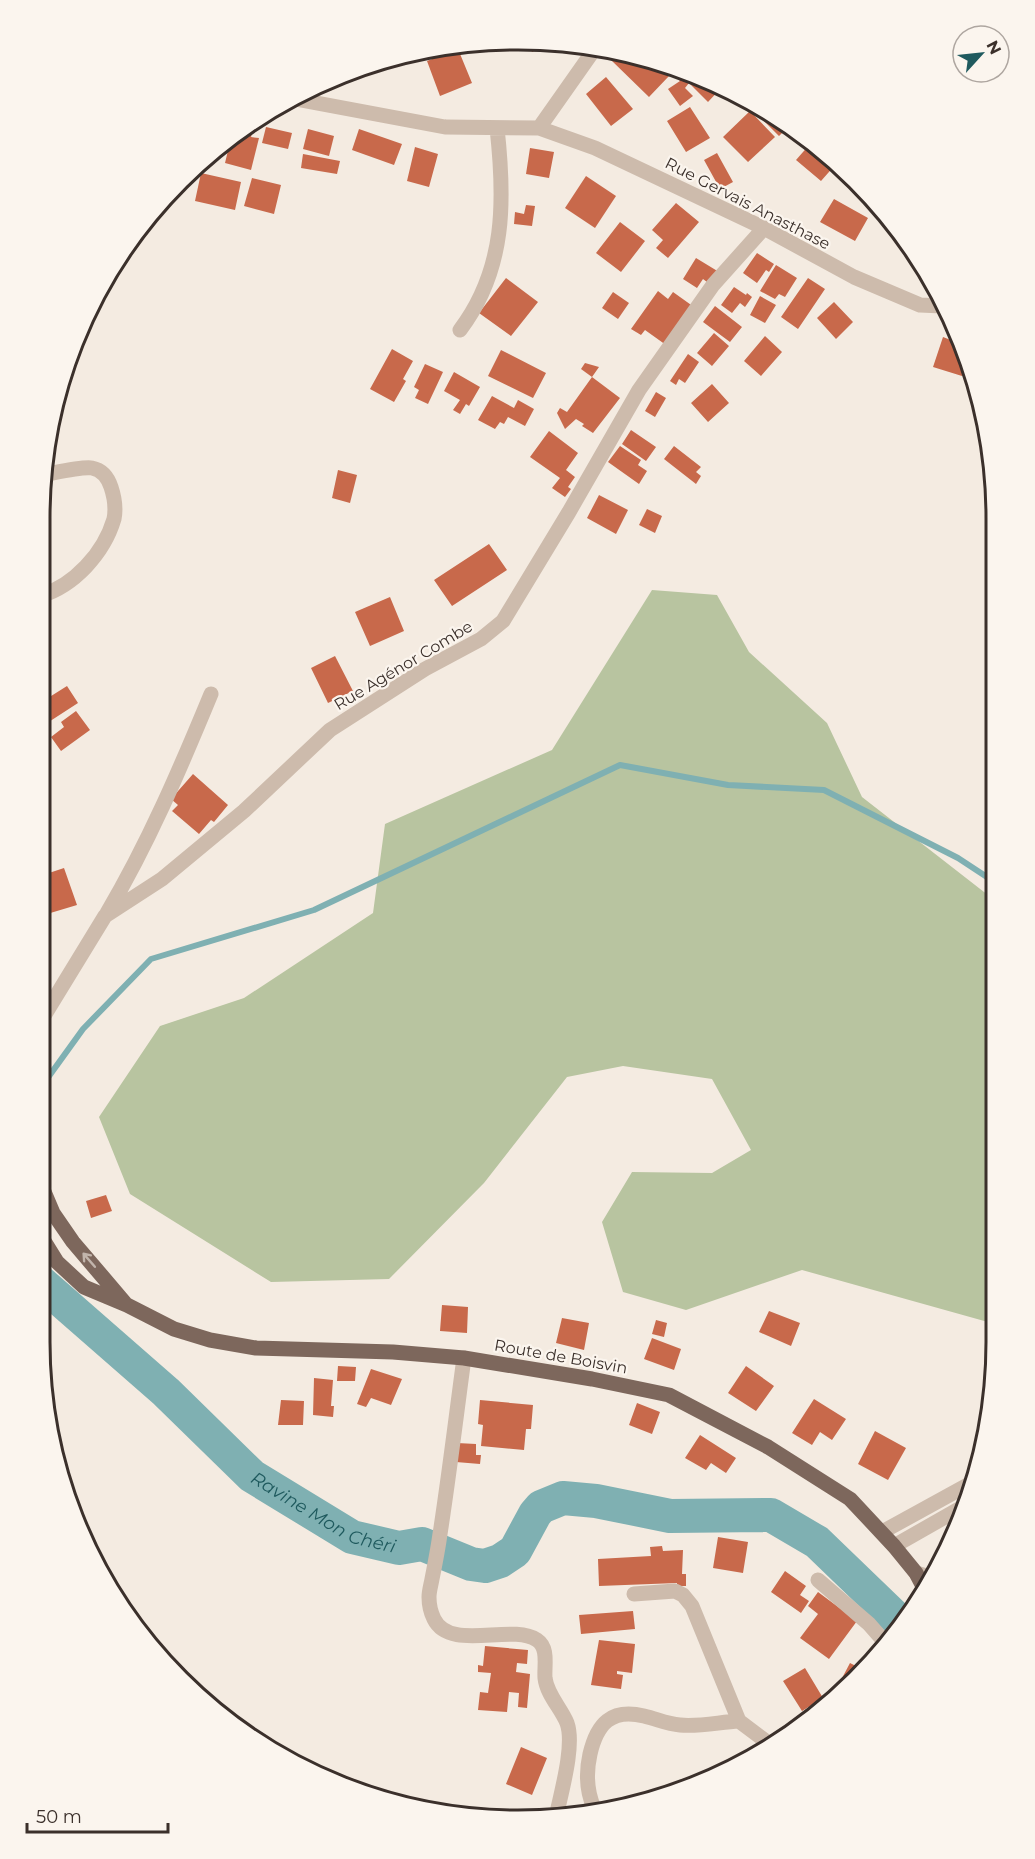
<svg xmlns="http://www.w3.org/2000/svg" width="1035" height="1859" viewBox="0 0 1035 1859" font-family="Montserrat,sans-serif">
  <rect width="100%" height="100%" fill="#f4ebe1"/>
  <path fill="#b8c4a0" d="M652,590l65,5 32,57 78,71 35,74 131,102 2,425 -193,-54 -116,40 -63,-18 -21,-70 30,-50 80,1 39,-23 -39,-71 -89,-13 -56,11 -83,106 -95,96 -118,3 -141,-88 -31,-77 61,-91 84,-28 129,-85 12,-89 167,-74z"/>
  <g fill="none" stroke-linecap="round" stroke-linejoin="round">
    <path stroke="#7fb0b2" stroke-width="6" d="M39,1090l44,-61 68,-70 163,-49 306,-145 108,20 96,5 134,68 35,23"/>
    <path stroke="#7fb0b2" stroke-width="34" id="s1" d="M39,1281l127,111 86,84 100,61 47,11 23,-4 49,20 14,2 15,-5 15,-10 20,-37 6,-7 22,-9 33,3 74,15 101,-1 46,27 82,79"/>
  </g>
  <path fill="#c8694b" d="M512,41h7l19,1 -5,10z
    M458,49l14,34 -32,13 -13,-35z
    M620,52l34,8 15,16 -20,21 -38,-37z
    M664,63l8,2 50,22 -14,15 -19,-19 -4,5 8,8 -13,10 -12,-17 12,-8z
    M606,77l27,32 -22,17 -25,-32z
    M690,107l20,31 -24,14 -19,-31z
    M750,111l25,26 -27,25 -25,-25z
    M769,116l15,15 -5,5 -15,-15z
    M266,127l26,6 -4,16 -26,-6z
    M308,129l26,7 -5,20 -26,-7z
    M359,129l43,15 -8,21 -42,-15z
    M239,130l13,3 -1,4 8,1 -8,32 -26,-7 7,-29z
    M810,144l26,20 -15,17 -25,-21z
    M415,147l23,7 -9,33 -22,-6z
    M530,148l24,4 -5,26 -23,-4z
    M717,153l16,29 -13,7 -16,-29z
    M303,154l37,7 -3,13 -36,-6z
    M201,173l40,9 -6,28 -40,-9z
    M586,176l30,20 -21,32 -30,-20z
    M252,178l29,7 -7,29 -30,-8z
    M834,199l34,19 -13,23 -35,-19z
    M676,203l23,19 -31,36 -12,-10 7,-8 -11,-10z
    M526,205l9,1 -3,20 -18,-2 1,-12 9,2z
    M620,222l25,19 -24,31 -25,-19z
    M757,253l17,11 -5,8 -3,-2 -9,13 -14,-10z
    M696,258l23,14 -8,13 -8,-6 -6,9 -14,-9z
    M776,265l21,13 -12,19 -6,-3 -4,5 -15,-8z
    M506,278l32,24 -27,34 -32,-23z
    M808,278l17,11 -27,40 -17,-12z
    M734,287l12,8 1,-2 5,4 -7,10 -5,-4 -8,10 -11,-8z
    M658,291l10,8 5,-7 21,15 -28,38 -21,-15 -4,5 -10,-6z
    M613,292l16,11 -11,16 -16,-11z
    M760,296l16,9 -11,18 -15,-8z
    M834,302l19,20 -17,17 -19,-21z
    M715,306l27,21 -12,15 -27,-20z
    M714,333l15,13 -17,20 -15,-13z
    M765,336l17,16 -21,24 -17,-15z
    M943,337l18,7 7,15 -6,17 -29,-9z
    M392,349l21,12 -10,18 3,2 -12,21 -24,-13z
    M501,350l45,23 -13,25 -45,-22z
    M688,354l11,8 -14,21 -6,-4 -3,6 -6,-4z
    M585,363l14,4 -7,10 28,21 -27,35 -11,-7 2,-2 -8,-5 -11,10 -8,-16 3,-5 7,4 25,-35 -11,-8z
    M425,364l18,8 -15,32 -13,-6 4,-8 -5,-3z
    M454,372l26,15 -11,19 -3,-2 -6,10 -7,-4 7,-10 -16,-9z
    M712,384l17,19 -21,19 -17,-19z
    M656,392l10,6 -11,19 -10,-6z
    M492,396l22,12 4,-8 16,9 -9,17 -17,-9 -4,7 -4,-2 -5,7 -17,-9z
    M631,430l25,17 -10,14 -24,-17z
    M549,431l29,22 -12,17 9,7 -7,10 3,2 -6,8 -13,-9 8,-10 -30,-21z
    M620,446l21,14 -3,5 9,6 -8,13 -31,-22z
    M674,446l27,21 -5,5 5,4 -5,8 -32,-25z
    M338,470l19,5 -7,28 -18,-5z
    M599,495l29,15 -12,24 -29,-16z
    M647,509l15,7 -7,17 -16,-8z
    M489,544l18,26 -55,36 -18,-26z
    M390,597l14,34 -34,15 -15,-34z
    M335,656l18,35 -25,12 -17,-35z
    M40,677l9,17 -9,5z
    M67,686l11,17 -37,24 -1,-24z
    M76,711l14,19 -29,21 -10,-14 13,-10 -3,-5z
    M193,774l35,31 -14,17 -3,-2 -12,14 -27,-23 6,-6 -7,-6z
    M64,868l13,37 -30,9 -7,-21v-17z
    M106,1195l6,16 -21,7 -5,-17z
    M442,1305l26,2 -1,26 -27,-2z
    M769,1311l31,12 -9,23 -32,-14z
    M562,1318l27,5 -5,27 -28,-7z
    M656,1320l11,3 -3,14 -12,-3z
    M652,1338l29,11 -7,21 -30,-11z
    M338,1366l18,1 -1,14h-18z
    M746,1366l28,20 -18,25 -28,-18z
    M371,1369l31,10 -11,26 -20,-7 -5,9 -9,-3z
    M314,1378l19,2 -2,26h3l-1,11 -20,-2z
    M814,1399l32,20 -14,21 -12,-8 -8,13 -20,-12z
    M281,1400l23,1 -1,24h-25z
    M480,1400l53,5 -2,24h-5l-2,21 -43,-4 2,-21 -5,-1z
    M637,1403l23,9 -8,22 -23,-9z
    M875,1431l31,17 -18,32 -30,-16z
    M700,1435l36,23 -10,15 -15,-10 -5,7 -21,-12z
    M457,1443l19,1v11h5l-1,9 -24,-2z
    M718,1537l30,5 -5,31 -30,-5z
    M662,1546l1,5 20,-1 -1,24h4v12h-9v-3l-78,3 -1,-27 53,-3 -1,-9z
    M785,1571l21,15 -6,9 9,6 -8,12 -30,-21z
    M818,1592l39,29 -28,38 -29,-21 18,-24 -10,-8z
    M633,1611l2,18 -54,5 -2,-19z
    M599,1640l36,4 -3,29 -15,-2v3l6,1 -2,14 -30,-4z
    M485,1646l43,4 -1,14 -10,-1 -1,9 14,2 -3,34 -9,-1 1,-14 -10,-1 -2,20 -29,-2 2,-18 8,1 3,-20 -13,-1v-7l5,1z
    M850,1663l10,5 -28,34 -2,-1z
    M805,1668l18,30 -21,13 -19,-30z
    M521,1747l26,11 -15,37 -26,-11z"/>
  <g fill="none" stroke-linecap="round" stroke-linejoin="round">
    <path stroke="#cdbbac" stroke-width="15" d="M290,98l155,29 94,1 57,-81
      M539,128l56,20 169,80 90,49 66,28 22,1
      M460,330c46,-61 45,-130 37,-202
      M40,596c34,-10 64,-43 74,-77 2,-10 0,-23 -3,-32 -3,-9 -9,-17 -19,-19 -9,-2 -38,5 -50,7
      M107,913c41,-69 73,-144 104,-219
      M39,1024l66,-108 57,-37 82,-68 86,-81 95,-61 56,-30 22,-18 66,-109 70,-122 74,-105 51,-57
      M464,1358c-8,59 -15,118 -24,176 -2,15 -5,30 -8,45 -1,6 -3,12 -3,18 0,7 2,16 5,22 16,33 77,4 103,21 12,8 7,26 8,38 2,17 16,30 22,45 8,22 -6,70 -11,94
      M882,1532l91,-50
      M894,1546l72,-41
      M916,1573l17,5
      M818,1580l51,44 14,16
      M634,1594l41,-3 8,4 9,11 47,115
      M594,1808c-7,-16 -8,-36 -4,-54 7,-30 21,-46 54,-38 13,3 23,8 36,9 19,2 40,-3 59,-4l28,21"/>
    <path stroke="#7d675c" stroke-width="15" d="M39,1180l14,33 20,29 52,61
      M39,1233l18,29 27,25 43,18 47,24 36,11 46,8 137,4 71,6 128,21 77,16 99,52 82,52 44,47 22,27 9,17"/>
  </g>
  <defs><path id="oneway-shaft" d="M-6 0H5M1.5-3L5.5 0L1.5 3" fill="none" stroke-width="1.6" stroke-linecap="round" stroke-linejoin="round" transform="scale(1.5)"/></defs>
  <use stroke="#c2b5ac" href="#oneway-shaft" transform="translate(89 1260) rotate(-131)"/>
  <g text-anchor="middle" stroke-width="4.5" stroke-linejoin="round" paint-order="stroke">
    <g font-size="16" fill="#3b302b" stroke="#fbf5ee">
      <text transform="translate(748 203) rotate(27)" y="6">Rue Gervais Anasthase</text>
      <text transform="translate(403 665) rotate(-31)" y="6">Rue Agénor Combe</text>
      <text transform="translate(561 1356) rotate(10)" y="6">Route de Boisvin</text>
    </g>
    <g font-size="18" font-style="italic" fill="#1f5a5e" stroke="#fbf5ee">
      <text dy="6" stroke="none"><textPath href="#s1" startOffset="370">Ravine Mon Chéri</textPath></text>
    </g>
  </g>
  <path d="M0 0H1035V1859H0ZM518 50H518A468 468 0 0 1 986 518V1342A468 468 0 0 1 518 1810H518A468 468 0 0 1 50 1342V518A468 468 0 0 1 518 50Z" fill="#fbf5ee" fill-rule="evenodd"/>
  <path fill="none" stroke="#3b302b" stroke-width="3" d="M518 50H518A468 468 0 0 1 986 518V1342A468 468 0 0 1 518 1810H518A468 468 0 0 1 50 1342V518A468 468 0 0 1 518 50Z"/>
  <g transform="translate(981 54) rotate(63)"><circle r="28" fill="#fbf5ee" stroke="#aea6a0" stroke-width="1.5"/>
  <path d="M0-4.5L10 22L0 15L-10 22Z" fill="#1f5a5e"/>
  <text y="-9" font-size="16" font-weight="bold" text-anchor="middle" fill="#3b302b">N</text>
  </g>
  <path d="M27 1823v9h141v-9" fill="none" stroke="#3b302b" stroke-width="3"/>
  <text x="36" y="1823" font-size="18" fill="#3b302b" stroke="#fbf5ee" stroke-width="4.5" paint-order="stroke">50 m</text>
</svg>
